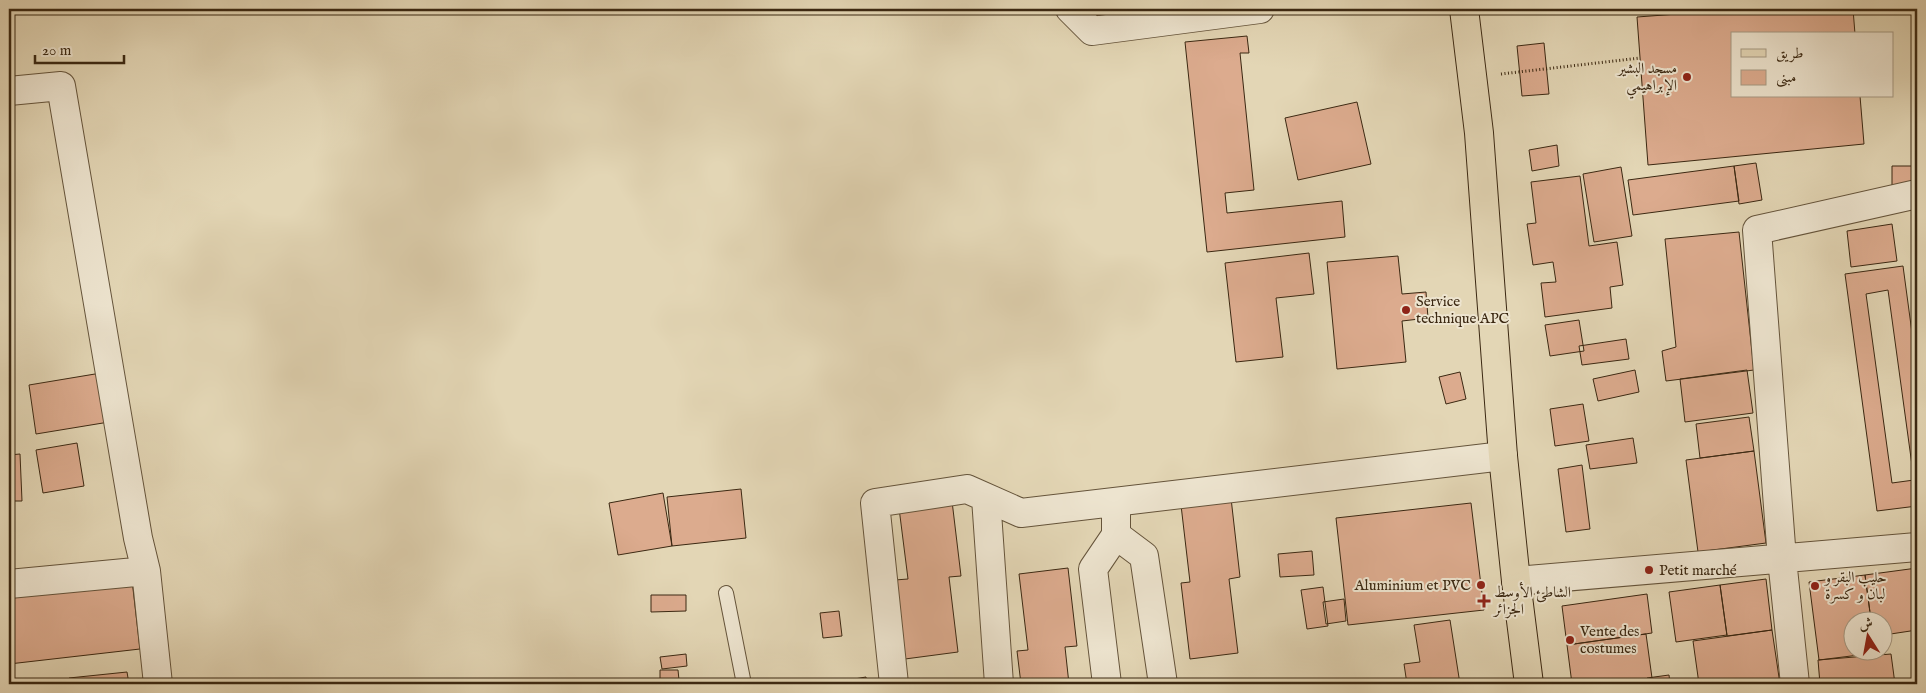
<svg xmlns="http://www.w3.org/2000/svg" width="1926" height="693" viewBox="0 0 1926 693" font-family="'IM FELL English',Amiri,serif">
  <rect width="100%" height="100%" fill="#e3d6b5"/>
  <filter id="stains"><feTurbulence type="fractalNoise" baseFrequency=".004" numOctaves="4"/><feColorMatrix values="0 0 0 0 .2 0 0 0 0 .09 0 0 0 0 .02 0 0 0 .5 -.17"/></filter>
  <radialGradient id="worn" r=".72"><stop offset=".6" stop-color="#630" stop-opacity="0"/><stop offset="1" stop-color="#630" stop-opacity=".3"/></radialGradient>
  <path fill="#dcab8e" stroke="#3b2812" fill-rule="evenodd" d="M1088,9h40l1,4 -39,6z
    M1694,9h51l-54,4z
    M1745,9h108l2,25h-123v62h128l4,48 -216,21 -11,-148z
    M1247,36l2,17h-9l14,137 -29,3 2,20 115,-12 3,36 -138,15 -22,-210z
    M1544,43l5,51 -27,2 -5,-50z
    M1357,102l14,62 -73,16 -13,-62z
    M1557,145l2,21 -27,5 -3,-21z
    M1756,163l6,37 -23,4 -5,-38z
    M1734,166l5,35 -106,14 -5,-35z
    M1892,166h25v25h-25z
    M1621,167l11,69 -38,6 -11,-68z
    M1580,176l9,70 28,-4 6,43 -13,2 2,21 -67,9 -4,-34 15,-1 -3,-20 -20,3 -6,-41 9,-1 -5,-41z
    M1892,224l5,37 -46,6 -4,-36z
    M1739,232l15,138 -88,11 -4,-30 14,-4 -11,-108z
    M1309,253l5,41 -38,4 7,59 -47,5 -11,-99z
    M1398,256l4,38 24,-2 2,26 -26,3 4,41 -69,7 -10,-107z
    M1903,266l14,104v136l-40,5 -32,-237zM1888,290l26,190 -22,3 -26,-189z
    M1579,320l5,31 -34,5 -5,-31z
    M1626,339l3,20 -47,6 -3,-19z
    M1635,370l4,22 -41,9 -5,-22z
    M1747,370l6,43 -68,9 -5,-43z
    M1460,372l6,27 -20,5 -7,-27z
    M101,373l8,49 -73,12 -7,-49z
    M1583,404l6,37 -34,5 -5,-37z
    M1749,417l5,34 -54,7 -4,-34z
    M1633,438l4,25 -47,6 -4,-24z
    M77,443l7,43 -41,7 -7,-43z
    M1754,451l12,92 -68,9 -12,-92z
    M20,454l2,47h-13v-46z
    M1582,465l8,64 -24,3 -8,-63z
    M741,489l5,49 -74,8 -5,-49z
    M663,493l9,53 -54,9 -9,-52z
    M1231,498l9,79 -11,2 9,74 -48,6 -9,-76 9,-1 -9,-77z
    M952,501l9,75 -12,1 9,75 -53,7 -10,-79 13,-1 -9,-71z
    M1471,503l13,107 -136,15 -12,-107z
    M1312,551l2,24 -34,2 -2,-23z
    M1068,568l9,78 -12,1 4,37h-48l-4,-33 11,-1 -9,-76z
    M1917,568v62l-33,5v-15h-13l-6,-45z
    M1865,575l6,45h-17v30h21v3l-56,7 -10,-78z
    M1766,579l6,51 -45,6 -7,-51z
    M132,580l8,69 -131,15v-70z
    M1720,585l7,50 -51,7 -7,-50z
    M1323,587l5,39 -21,3 -6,-39z
    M1647,594l5,39 -85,12 -5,-39z
    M651,595h35v16l-35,1z
    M1344,599l2,22 -20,3 -3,-22z
    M839,611l3,25 -19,2 -3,-25z
    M1450,620l10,64h-53l-3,-20 16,-2 -6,-37z
    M1772,630l8,54h-81l-6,-43z
    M1646,634l6,44 -49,6h-31l-5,-39z
    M686,654l1,12 -25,3 -2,-12z
    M1891,654l4,30h-75l-2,-24z
    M660,670h18l1,10 -19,1z
    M127,672l2,12h-59l-1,-6z
    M1669,675l1,9h-22l-1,-6z
    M866,677l1,7h-42z
    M37,681v3h-28z"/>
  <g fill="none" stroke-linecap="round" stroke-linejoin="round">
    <g stroke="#65543b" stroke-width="16">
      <path id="lane" d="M726,593l18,91"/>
    </g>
    <g stroke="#65543b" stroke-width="30">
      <path id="street" d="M1070,9l22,22 168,-22
        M9,91l52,-5 77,452 8,33 12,113
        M986,498l13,186
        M1116,535l28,21 19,128
        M1516,581l401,-34
        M9,584l137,-13
        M894,684l-19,-181 92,-14 54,24 482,-57
        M1107,684l-14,-115 23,-34v-32
        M1795,684l-13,-125 -25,-329 160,-36"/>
    </g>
    <g stroke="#3b2812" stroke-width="30">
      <path id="primary" d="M1464,9l15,124 24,323 13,125 13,103"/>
    </g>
    <path stroke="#3b2812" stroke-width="3" stroke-dasharray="1 2.5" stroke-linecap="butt" d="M1501,74l139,-16"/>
    <use href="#lane" stroke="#ede4cf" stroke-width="14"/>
    <use href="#street" stroke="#ede4cf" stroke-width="28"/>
    <use href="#primary" stroke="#e3d6b5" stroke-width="28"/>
  </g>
  <g fill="#8f2418" stroke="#ede4cf" stroke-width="2">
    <circle cx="1687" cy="77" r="5"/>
    <circle cx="1406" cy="310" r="5"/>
    <circle cx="1649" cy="570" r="5"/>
    <circle cx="1481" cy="585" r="5"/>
    <circle cx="1815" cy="586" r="5"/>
    <path d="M1481.5 593.5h5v5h5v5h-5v5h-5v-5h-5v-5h5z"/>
    <circle cx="1570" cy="640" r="5"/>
  </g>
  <g text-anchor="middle" stroke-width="4" stroke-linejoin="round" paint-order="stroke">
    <g font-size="15" fill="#3b2812" stroke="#ede4cf" text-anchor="start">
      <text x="1677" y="73" text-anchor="end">مسجد البشير<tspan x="1677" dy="17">الإبراهيمي</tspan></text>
      <text x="1416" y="306">Service<tspan x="1416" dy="17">technique APC</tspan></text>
      <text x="1659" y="575">Petit marché</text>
      <text x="1825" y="582">حليب البقر و<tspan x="1825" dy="17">لبان و كسرة</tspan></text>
      <text x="1471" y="590" text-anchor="end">Aluminium et PVC</text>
      <text x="1494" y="597">الشاطئ الأوسط<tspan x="1494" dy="17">الجزائر</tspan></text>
      <text x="1580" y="636">Vente des<tspan x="1580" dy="17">costumes</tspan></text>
    </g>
  </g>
  <rect width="1926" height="693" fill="none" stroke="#e3d6b5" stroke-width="30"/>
  <rect x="10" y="10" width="1906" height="673" fill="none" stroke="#3b2812" stroke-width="2.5"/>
  <rect x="15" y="15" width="1896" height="663" fill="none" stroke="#3b2812"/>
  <rect x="1731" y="32" width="162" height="65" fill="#ede4cf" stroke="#a69983"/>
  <rect x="1741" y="49" width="25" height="8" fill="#e3d6b5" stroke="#a69983"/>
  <text x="1776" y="58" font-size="15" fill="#3b2812">طريق</text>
  <rect x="1741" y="70" width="25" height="15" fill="#dcab8e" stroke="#a69983"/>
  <text x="1776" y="82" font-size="15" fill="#3b2812">مبنى</text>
  <g transform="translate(1868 636) rotate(349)"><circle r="24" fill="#ede4cf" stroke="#a69983"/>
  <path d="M0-4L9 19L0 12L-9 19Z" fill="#8f2418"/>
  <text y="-8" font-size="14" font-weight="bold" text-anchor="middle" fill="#3b2812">ش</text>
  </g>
  <path d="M35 55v8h89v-8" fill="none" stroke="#3b2812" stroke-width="2.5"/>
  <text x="42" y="55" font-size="15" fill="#3b2812" stroke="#ede4cf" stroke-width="4" paint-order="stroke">20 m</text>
  <rect width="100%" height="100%" filter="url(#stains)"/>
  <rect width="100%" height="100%" fill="url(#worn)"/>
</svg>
